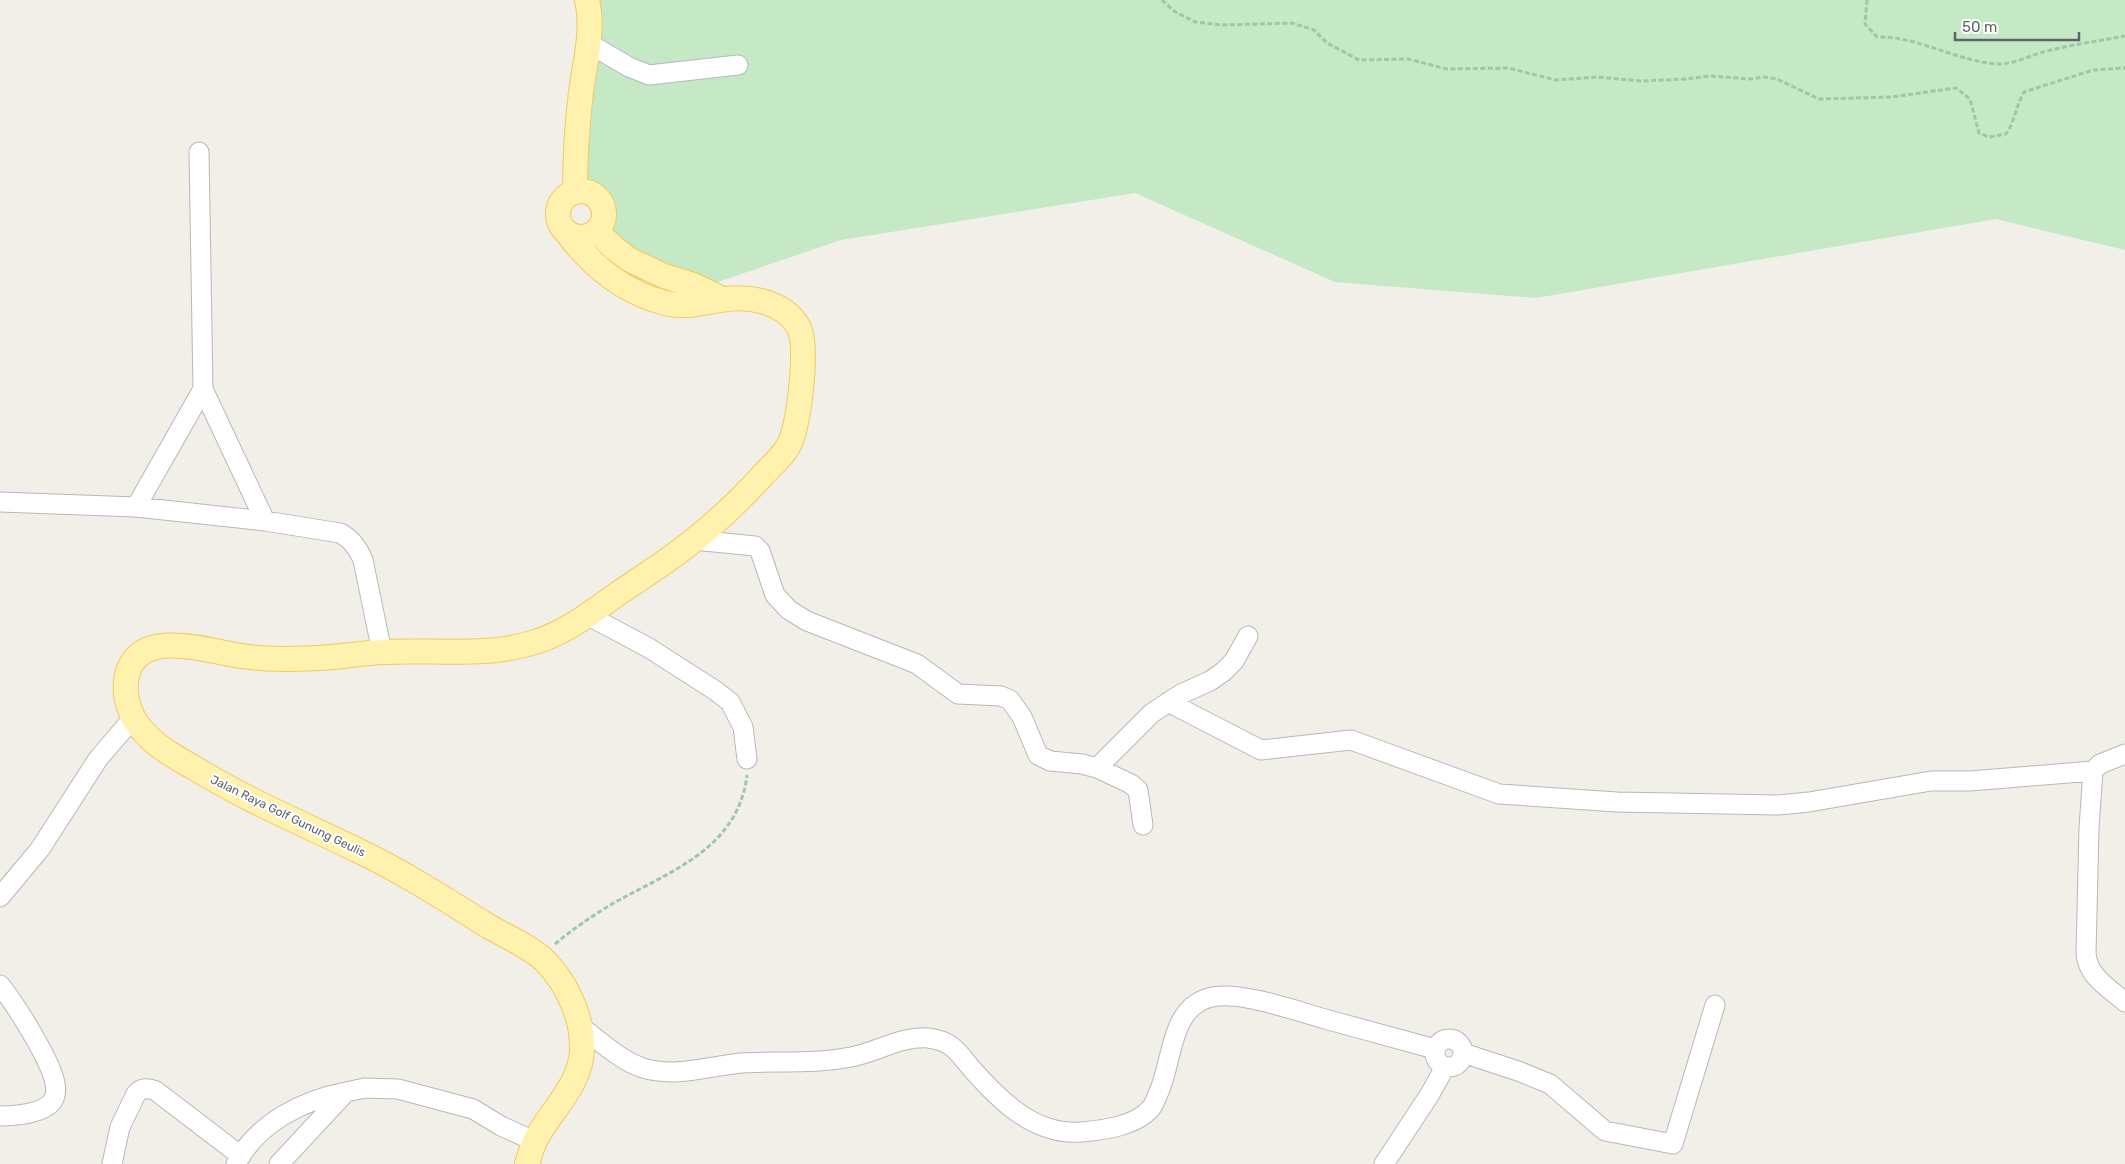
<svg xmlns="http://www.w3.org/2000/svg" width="2125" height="1164" viewBox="0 0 2125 1164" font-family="Rubik,sans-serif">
  <rect width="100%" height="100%" fill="#f1efe8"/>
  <path fill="#c5e8c5" d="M589,0h1536v250l-129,-31 -460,79 -201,-16 -200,-89 -294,47 -159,54 -59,-20 -37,-94z"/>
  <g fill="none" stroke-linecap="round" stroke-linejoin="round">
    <g stroke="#b5b8bc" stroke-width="21">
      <path id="minor" d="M588,43l41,24 20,8 89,-10
        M199,152l4,237 62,132
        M0,502l136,5 129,14 75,12c12,6 18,15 23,27l19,92
        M136,507l67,-118
        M694,540l61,6 5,5 15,44 14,15 18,11 110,43 41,30 43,2 9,4 12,17 16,38 12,6 32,3 15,4 34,16 7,6 5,35
        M587,615l62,33 67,43 14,11 13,25 4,32
        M1168,702l93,48 90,-10 148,54 118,8 161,3 31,-3 122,-21h39l123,-10
        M2125,754l-25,10 -7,7 -4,57 -3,125c1,23 23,35 39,49
        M1097,768l55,-55 29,-19 29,-13 13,-9 11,-11 14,-25
        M0,897l40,-48 58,-90 35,-41
        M0,985c16,20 50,74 55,98 1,6 1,14 -3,19 -10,12 -38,14 -52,14
        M581,1027c19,14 40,34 62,41 33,10 66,-2 99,-5 36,-2 73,1 109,-6 27,-5 49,-21 77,-19 24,3 29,13 43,30 29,33 64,68 111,64 22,-2 54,-6 69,-24 3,-3 5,-10 7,-14 15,-31 11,-84 50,-96 28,-9 88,13 117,21 36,10 73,20 110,30
        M1435 1053a14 14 0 1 1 28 0a14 14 0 1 1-28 0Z
        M1463,1053l55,18 32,13 55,47 68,13 42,-139
        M112,1164l8,-37 16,-33c5,-7 13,-6 20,-3l85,65
        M236,1164c21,-41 67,-64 110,-72
        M279,1164l67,-72 19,-4 33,1 75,20 28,17 33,15
        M1384,1164l46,-70 15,-27"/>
    </g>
    <g stroke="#f2c960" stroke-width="26">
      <path id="major" d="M558 214a23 23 0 1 1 46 0a23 23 0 1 1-46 0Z
        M575,192c0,-34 2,-67 6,-100 4,-30 13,-63 6,-92
        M596,231l18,17 16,12 34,16 29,9 30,14
        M527,1164c3,-9 5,-18 10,-27 16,-29 46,-55 45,-91 0,-30 -16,-64 -37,-85 -14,-14 -40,-25 -57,-35 -43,-27 -85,-54 -131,-76 -54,-26 -110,-50 -161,-81 -19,-11 -40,-22 -54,-39 -14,-16 -21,-40 -13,-61 16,-41 82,-17 113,-13 25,4 51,3 76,2 22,-1 44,-5 66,-6 50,-3 102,6 151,-10 30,-9 56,-29 81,-47 26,-18 54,-35 78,-55 24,-19 48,-42 69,-65 10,-11 24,-22 29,-37 7,-22 17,-93 6,-112 -15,-25 -50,-31 -77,-26 -19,3 -36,8 -56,3 -42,-11 -72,-36 -98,-70"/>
    </g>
    <path stroke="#9cc7a9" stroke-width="3" stroke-dasharray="5 2.5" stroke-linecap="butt" d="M1162,0l12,11 21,11 27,3 70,-2 22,7 13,13 32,17 49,-1 39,10 61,-1 48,12 41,-3 45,4 44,-2 24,-3 40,3 14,-2 13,2 42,20 72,-2 65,-9 14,11 9,34 10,4 17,-3c9,-13 10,-28 18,-42l69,-22 32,-2
      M1867,0l-2,24 12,13c42,-1 80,25 122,27 14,0 31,-8 44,-12 27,-7 55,-11 82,-16
      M555,944c18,-15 37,-28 57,-40 56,-32 126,-54 135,-129"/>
    <use href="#minor" stroke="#fff" stroke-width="19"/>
    <use href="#major" stroke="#fff2af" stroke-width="24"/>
  </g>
  <g text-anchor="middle" stroke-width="4" stroke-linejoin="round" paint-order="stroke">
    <g font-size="12" fill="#5f6368" stroke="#fff">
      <text transform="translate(288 816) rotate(26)" y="4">Jalan Raya Golf Gunung Geulis</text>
    </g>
  </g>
  <path d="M1955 32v8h124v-8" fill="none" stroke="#5f6368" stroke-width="2.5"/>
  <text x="1962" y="32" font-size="15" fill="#5f6368" stroke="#ffffff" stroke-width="4" paint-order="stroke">50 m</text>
</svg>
